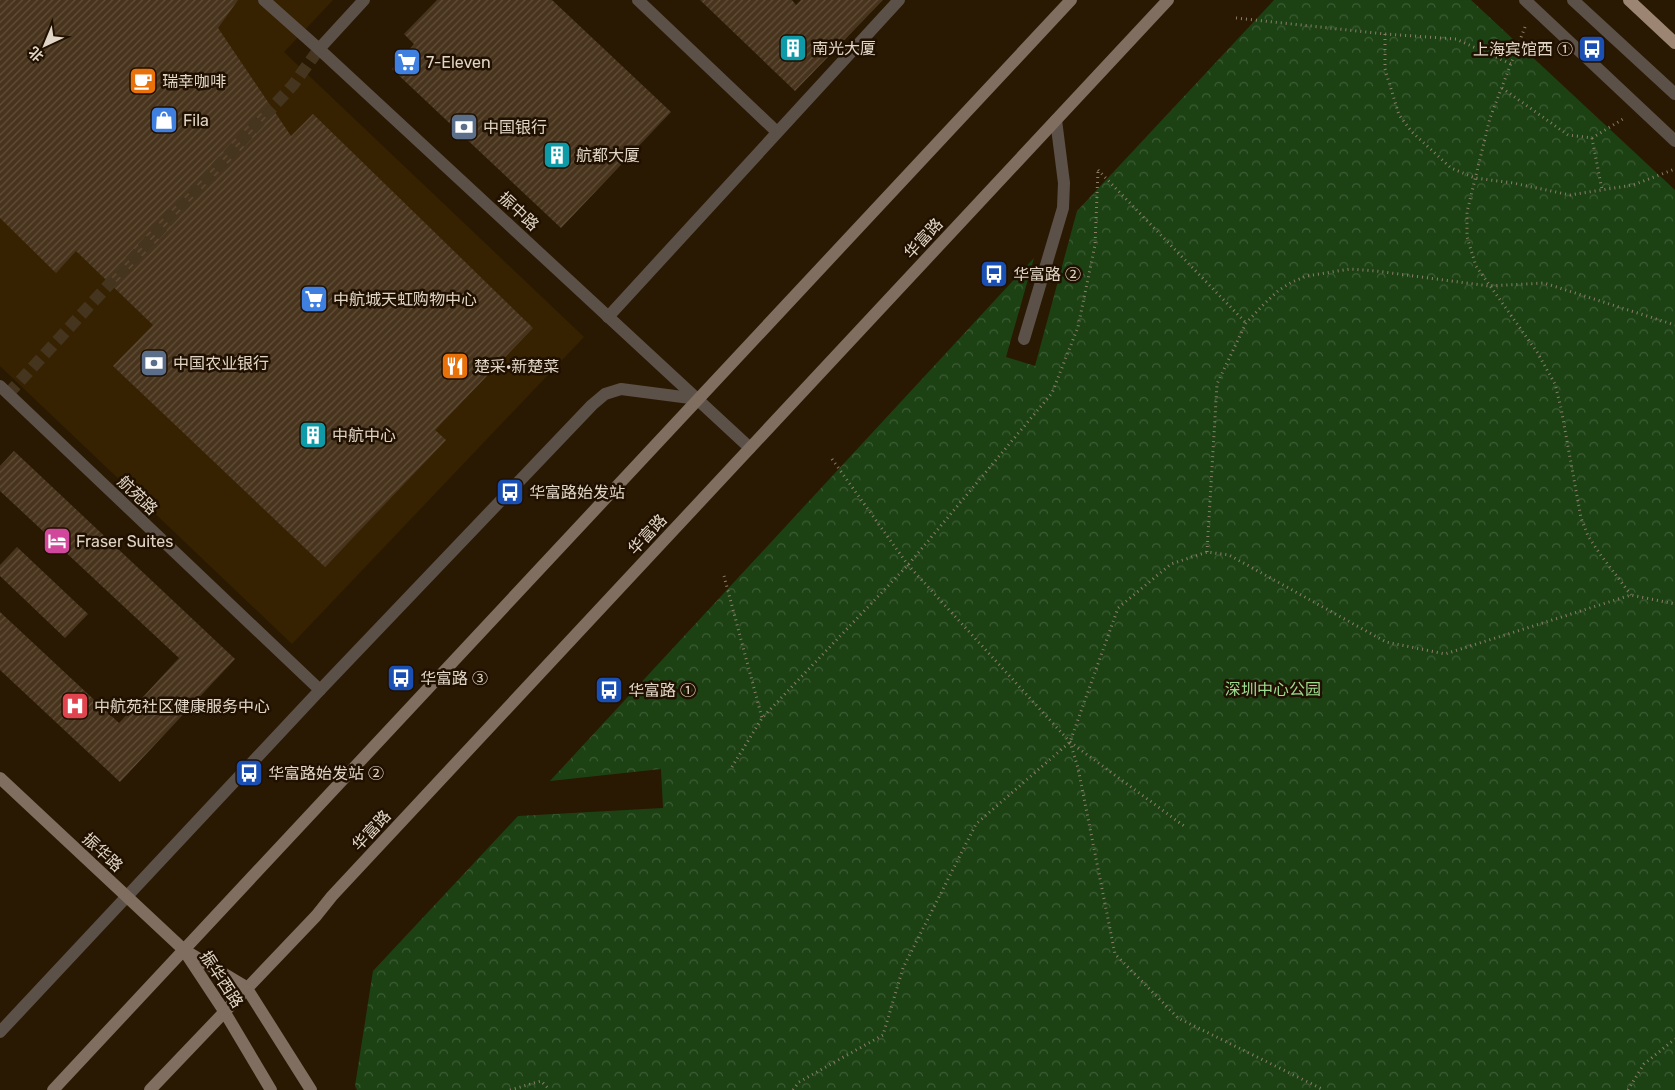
<svg xmlns="http://www.w3.org/2000/svg" width="1675" height="1090" viewBox="0 0 1675 1090" font-family="Rubik,'Noto Sans SC',sans-serif">
  <defs>
    <pattern id="forest-crowns" width="20" height="18" patternUnits="userSpaceOnUse" patternTransform="scale(1.25)"><rect width="20" height="18" fill="#1c4214"/><path d="M2 6a3 3 0 1 1 6 0M12 15a3 3 0 1 1 6 0" fill="none" stroke="#3d5c35"/></pattern>
    <pattern id="building-hatch" width="6" height="6" patternUnits="userSpaceOnUse" patternTransform="scale(1.25)"><rect width="6" height="6" fill="#48341d"/><path d="M-1 1l2-2M0 6l6-6M5 7l2-2" fill="none" stroke="#62503c"/></pattern>
  </defs>
  <rect width="100%" height="100%" fill="#2a1902"/>
  <path fill="#362201" d="M0,0h333l-49,52 300,285 -292,307 -292,-278z"/>
  <path fill="url(#forest-crowns)" d="M1274,0h197l204,190v900h-1318l-2,-4 18,-115 145,-155 145,-8 -2,-39 -111,12 484,-523 -28,99 29,9 42,-155z"/>
  <path fill="url(#building-hatch)" d="M0,0h238l-20,28 73,108 22,-22 220,214 -98,102 11,10 -121,127 -212,-201 40,-41 -77,-74 -20,22 -56,-55z
    M437,0h115l119,112 -110,116 -169,-159 22,-25 -10,-10z
    M700,0h92l4,5 5,-5h82l-88,91z
    M14,451l221,208 -115,123 -120,-112v-58l119,111 60,-65 -179,-167v-25z
    M17,547l71,67 -23,24 -65,-62v-11z"/>
  <g fill="none" stroke-linecap="round" stroke-linejoin="round">
    <path stroke="#45351f" stroke-width="12" stroke-dasharray="12 6" stroke-linecap="butt" d="M8,394l285,-309 26,-36"/>
    <path stroke="#8c7e6b" stroke-width="3" stroke-dasharray="1 4" stroke-linecap="butt" d="M1236,18l149,16 71,5 55,25
      M1525,27l-35,91 -23,94v25l9,29 61,86 18,32 6,24 20,110 7,18 12,18 31,41
      M1385,34v35l14,46 13,17 39,36 24,10 38,5 57,12 63,-10 42,-16
      M1502,88l66,47 24,3 31,-19
      M1592,138l10,52
      M1098,170l148,153
      M832,459l76,106 162,177 8,26 37,186 63,64 146,72
      M1207,552l10,-168 29,-61 19,-20 14,-13 13,-8 15,-6 43,-7 26,2 113,15 55,-3 131,42
      M724,576l38,142
      M1070,742l114,84
      M732,767l30,-49 146,-153 144,-172 26,-66 17,-82 3,-75
      M510,1090l31,-9 9,9
      M793,1090l6,-8 84,-47 20,-67 73,-144 94,-82 48,-134 53,-44 36,-12 22,3 157,87 59,12 186,-59 44,9
      M1628,1090l16,-26 31,-25"/>
    <path stroke="#5c5148" stroke-width="12" d="M638,0l139,132
      M1525,0l150,141
      M1573,0l102,94
      M608,317l291,-317
      M1024,339l39,-131 1,-25 -8,-63
      M0,1032l320,-342 272,-285 13,-11 16,-5 77,10"/>
    <path stroke="#5c5148" stroke-width="12" d="M319,49l45,-49
      M0,386l320,304"/>
    <path stroke="#5c5148" stroke-width="12" d="M264,0l55,49 431,399"/>
    <path stroke="#806e60" stroke-width="12" d="M0,778l184,172 62,37 65,103
      M185,952l39,59 47,79
      M53,1090l1018,-1090
      M150,1090l166,-174 16,-20 836,-896"/>
    <path stroke="#9c8572" stroke-width="12" d="M1629,0l46,43"/>
  </g>
  <defs>
    <g id="building-square" transform="scale(1.4375)"><rect x="-9" y="-9" width="18" height="18" rx="4" fill="#0f9aa8" stroke="#201000"/><path d="M-4-6H4V6H1V3H-1V6H-4ZM-2.5-4.3h1.7v1.8h-1.7ZM.8-4.3h1.7v1.8H.8ZM-2.5-1h1.7V.8h-1.7ZM.8-1h1.7V.8H.8Z" fill="#fff"/></g>
    <g id="bus-square" transform="scale(1.4375)"><rect x="-9" y="-9" width="18" height="18" rx="4" fill="#1a4fb4" stroke="#201000"/><path d="M-5-6H5V4H4V6H2V4H-2V6H-4V4H-5ZM-3.5-4V0h7V-4ZM-3.5 1.2v1.5H-2V1.2ZM2 1.2v1.5H3.5V1.2Z" fill="#fff"/></g>
    <g id="supermarket-square" transform="scale(1.4375)"><rect x="-9" y="-9" width="18" height="18" rx="4" fill="#3f7fe0" stroke="#201000"/><path d="M-6-5.5h2.5l.6 2H6L4.5 2H-2.5L-4.4-4H-6ZM-1.5 3.2a1.3 1.3 0 1 0 .1 0ZM3 3.2a1.3 1.3 0 1 0 .1 0Z" fill="#fff"/></g>
    <g id="cafe-square" transform="scale(1.4375)"><rect x="-9" y="-9" width="18" height="18" rx="4" fill="#e8710a" stroke="#201000"/><path d="M-5.5-4.5H6V0H3Q3 3.5 0 3.5H-2.5Q-5.5 3.5-5.5 0ZM3-3.2v2h1.7v-2ZM-6 4.5H4V6H-6Z" fill="#fff"/></g>
    <g id="shop-square" transform="scale(1.4375)"><rect x="-9" y="-9" width="18" height="18" rx="4" fill="#3f7fe0" stroke="#201000"/><path d="M-5-2.5h2.3a2.7 3.5 0 0 1 5.4 0H5L5.5 6h-11ZM-1.5-2.5h3a1.5 2.3 0 0 0-3 0Z" fill="#fff"/></g>
    <g id="bank-square" transform="scale(1.4375)"><rect x="-9" y="-9" width="18" height="18" rx="4" fill="#5c6f8a" stroke="#201000"/><path d="M-6-4H6V4H-6ZM0-2.3a2.3 2.3 0 1 0 0 4.6a2.3 2.3 0 1 0 0-4.6Z" fill="#fff"/></g>
    <g id="restaurant-square" transform="scale(1.4375)"><rect x="-9" y="-9" width="18" height="18" rx="4" fill="#e8710a" stroke="#201000"/><path d="M-5-6h1v4h1v-4h1v4h1v-4h1v5L-1.5 .5V6h-2V.5L-5-1ZM5-6V6H3V1.5H1.5Q1.5-4 5-6Z" fill="#fff"/></g>
    <g id="hotel-square" transform="scale(1.4375)"><rect x="-9" y="-9" width="18" height="18" rx="4" fill="#d1479c" stroke="#201000"/><path d="M-6-4.5h1.5V1H6V5H4.5V3h-9V5H-6ZM-4 0a1.8 1.8 0 1 1 3.6 0ZM.5 0V-2.5h3Q6-2.5 6 0Z" fill="#fff"/></g>
    <g id="hospital-square" transform="scale(1.4375)"><rect x="-9" y="-9" width="18" height="18" rx="4" fill="#e0444e" stroke="#201000"/><path d="M-5-5h3v3.5h4V-5h3V5h-3V1.5h-4V5h-3Z" fill="#fff"/></g>
  </defs>
  <g fill-rule="evenodd">
    <use href="#building-square" x="793" y="48"/>
    <use href="#bus-square" x="1592" y="49"/>
    <use href="#supermarket-square" x="407" y="62"/>
    <use href="#cafe-square" x="143" y="81"/>
    <use href="#shop-square" x="164" y="120"/>
    <use href="#bank-square" x="464" y="127"/>
    <use href="#building-square" x="557" y="155"/>
    <use href="#bus-square" x="994" y="274"/>
    <use href="#supermarket-square" x="314" y="299"/>
    <use href="#bank-square" x="154" y="363"/>
    <use href="#restaurant-square" x="455" y="366"/>
    <use href="#building-square" x="313" y="435"/>
    <use href="#bus-square" x="510" y="492"/>
    <use href="#hotel-square" x="57" y="541"/>
    <use href="#bus-square" x="401" y="678"/>
    <use href="#bus-square" x="609" y="690"/>
    <use href="#hospital-square" x="75" y="706"/>
    <use href="#bus-square" x="249" y="773"/>
  </g>
  <g text-anchor="middle" stroke-width="5" stroke-linejoin="round" paint-order="stroke">
    <g font-size="16" fill="#e0d5c6" stroke="#201000" text-anchor="start">
      <text x="812" y="54">南光大厦</text>
      <text x="1573" y="55" text-anchor="end">上海宾馆西 ①</text>
      <text x="426" y="68">7-Eleven</text>
      <text x="162" y="87">瑞幸咖啡</text>
      <text x="183" y="126">Fila</text>
      <text x="483" y="133">中国银行</text>
      <text x="576" y="161">航都大厦</text>
      <text x="1013" y="280">华富路 ②</text>
      <text x="333" y="305">中航城天虹购物中心</text>
      <text x="173" y="369">中国农业银行</text>
      <text x="474" y="372">楚采·新楚菜</text>
      <text x="332" y="441">中航中心</text>
      <text x="529" y="498">华富路始发站</text>
      <text x="76" y="547">Fraser Suites</text>
      <text x="420" y="684">华富路 ③</text>
      <text x="628" y="696">华富路 ①</text>
      <text x="94" y="712">中航苑社区健康服务中心</text>
      <text x="268" y="779">华富路始发站 ②</text>
    </g>
    <g font-size="16" fill="#e0d5c6" stroke="#201000">
      <text transform="translate(519 211) rotate(43)" y="6">振中路</text>
      <text transform="translate(923 238) rotate(-47)" y="6">华富路</text>
      <text transform="translate(138 495) rotate(44)" y="6">航苑路</text>
      <text transform="translate(647 534) rotate(-47)" y="6">华富路</text>
      <text transform="translate(371 830) rotate(-47)" y="6">华富路</text>
      <text transform="translate(103 852) rotate(43)" y="6">振华路</text>
      <text transform="translate(222 979) rotate(57)" y="6">振华西路</text>
    </g>
    <g font-size="16" fill="#9ddc90" stroke="#201000">
      <text x="1273" y="695">深圳中心公园</text>
    </g>
  </g>
  <g transform="translate(45 45) rotate(224)" stroke="#201000" stroke-width="4" paint-order="stroke">
  <path d="M0-4L9 19L0 12L-9 19Z" fill="#e0d5c6"/>
  <text y="-8" font-size="14" font-weight="bold" text-anchor="middle" fill="#e0d5c6">北</text>
  </g>
</svg>
